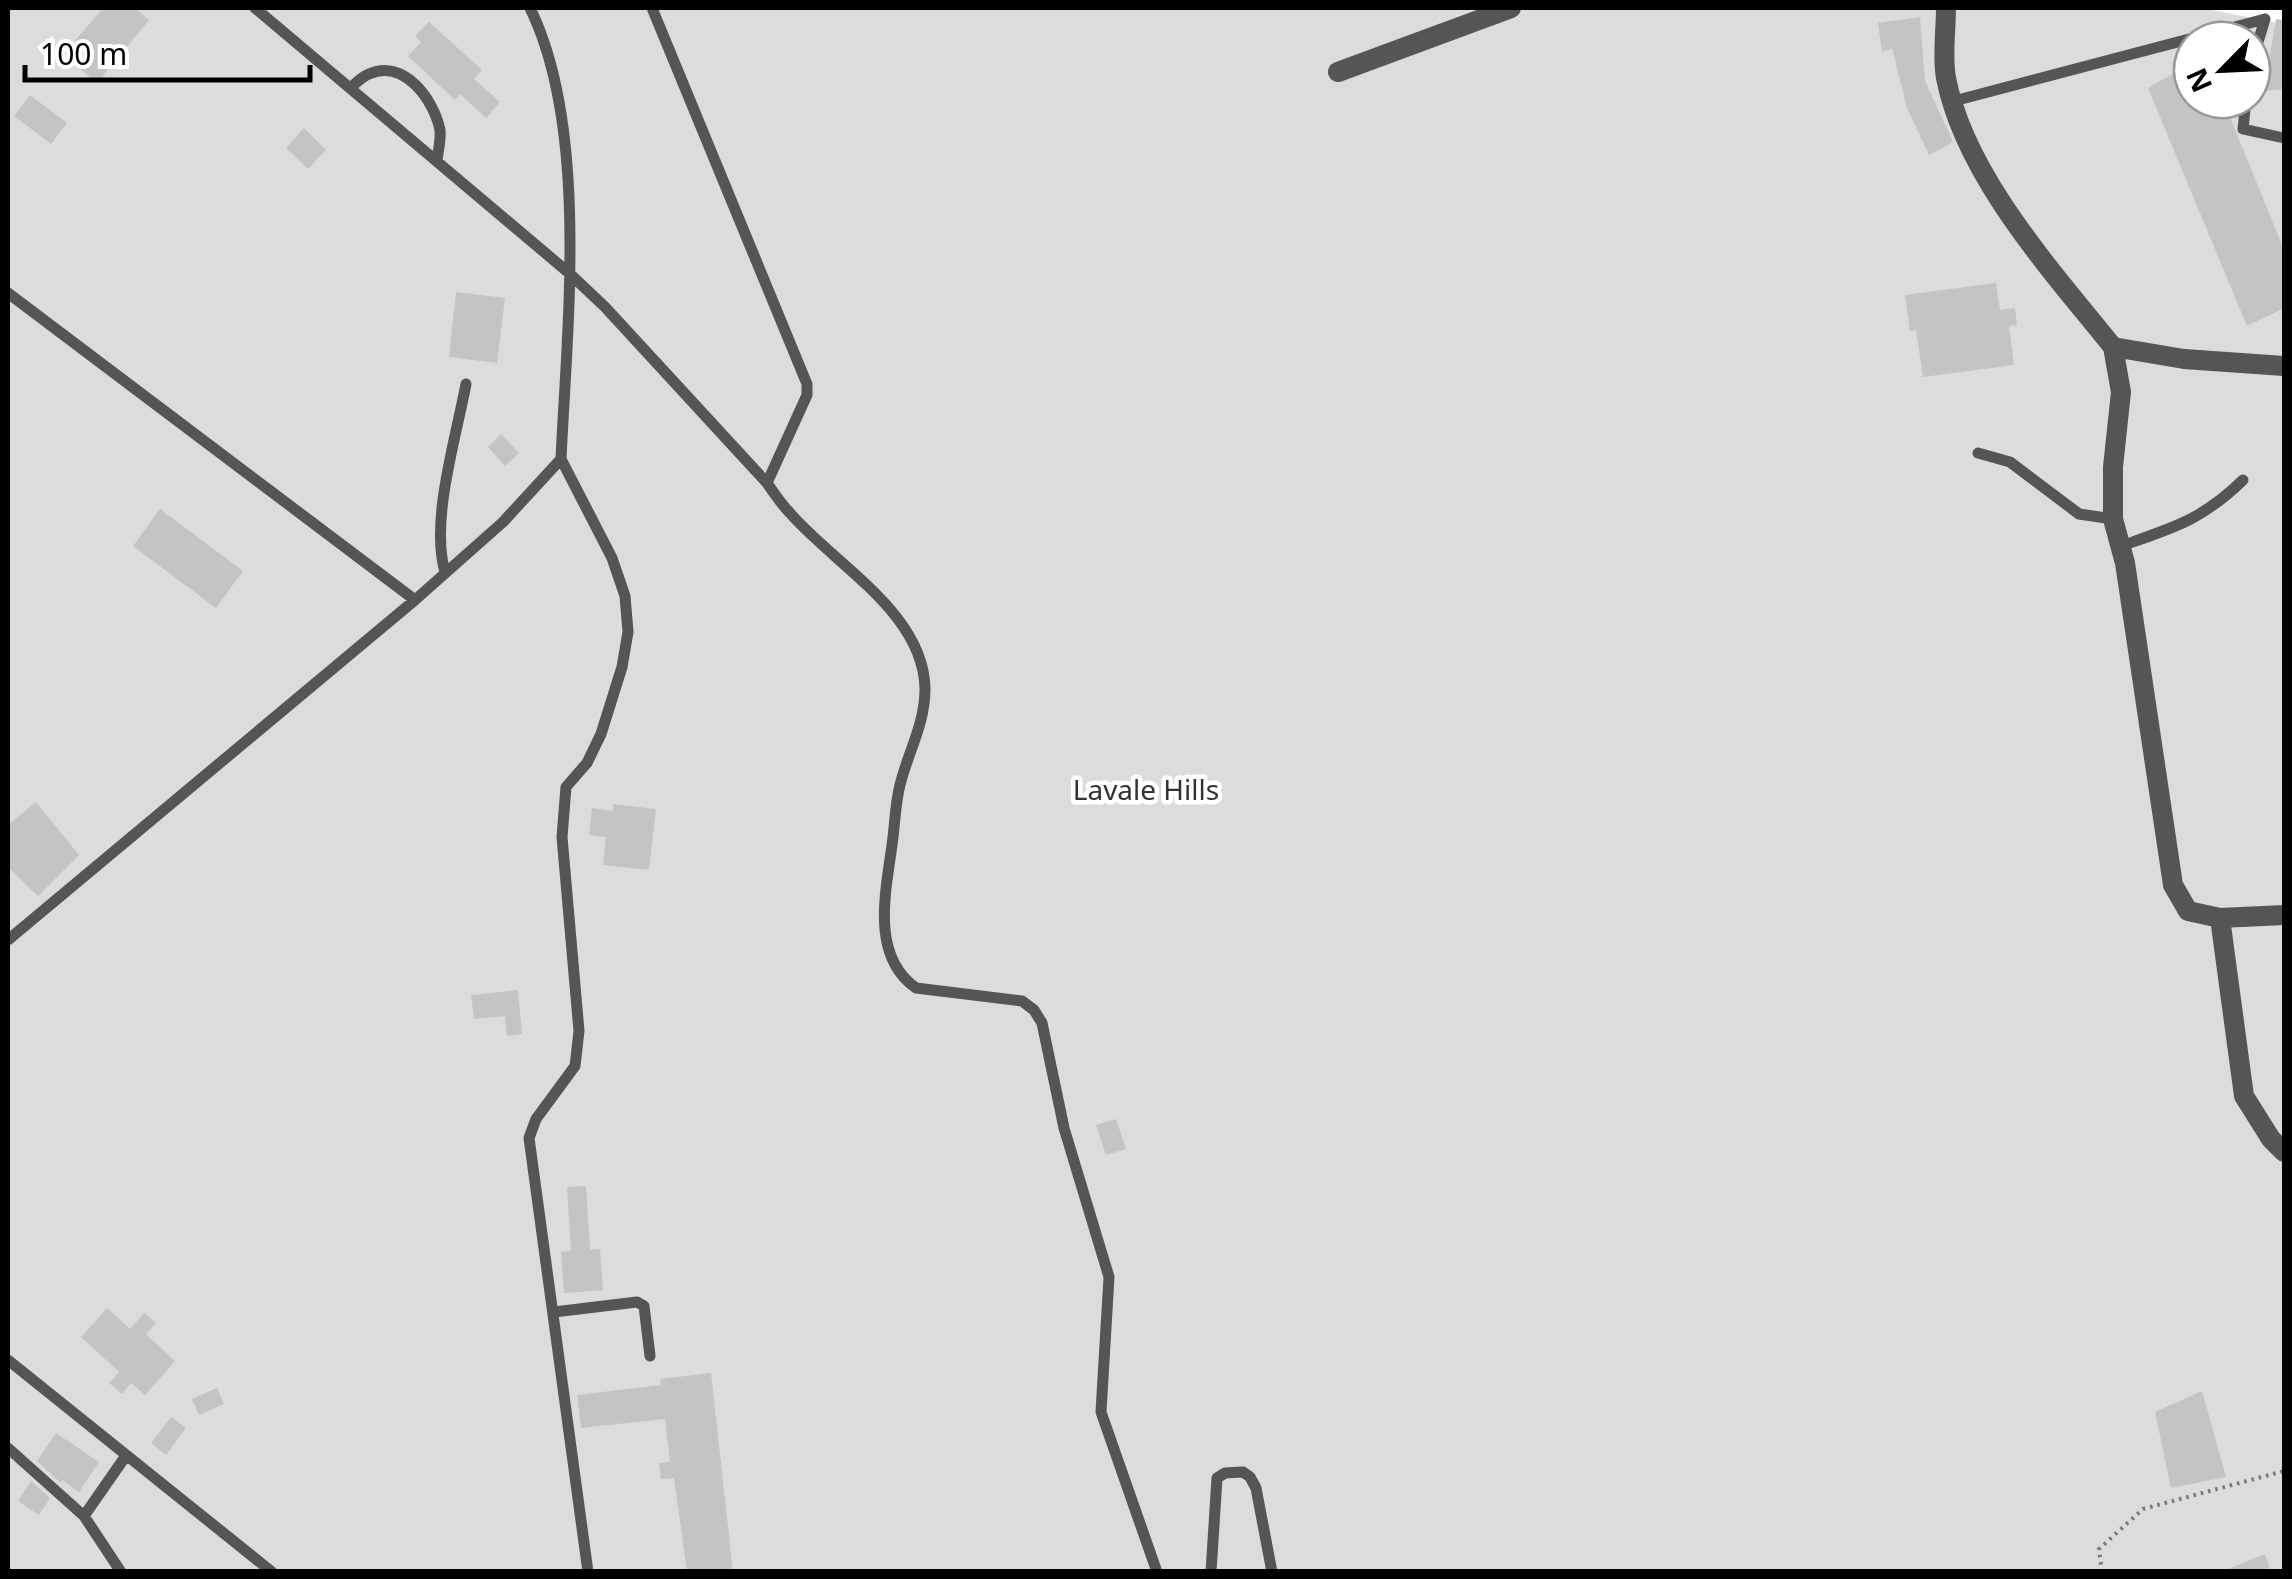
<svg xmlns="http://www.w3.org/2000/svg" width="2292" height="1579" viewBox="0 0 2292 1579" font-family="'Noto Sans',sans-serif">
  <rect width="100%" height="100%" fill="#fff"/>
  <path fill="#dcdcdc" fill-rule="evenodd" d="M8,8h2193l83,16v1547l-2276,1zM2192,40h60v60h-60z"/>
  <path fill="#c4c4c4" d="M103,8h32l14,12 -52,63 -34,-28z
    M1920,17l5,64 28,61 -24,13 -22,-47 -15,-60 -10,4 -4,-29z
    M2276,19l8,1v69l-20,2z
    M429,22l53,48 -8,9 26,23 -14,16 -26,-24 -5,6 -47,-44 13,-14 -6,-6z
    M2176,72l16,4v24h31l61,150v58l-37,18 -99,-238z
    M30,95l37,28 -16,21 -37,-28z
    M304,128l22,22 -18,19 -22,-21z
    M1996,283l4,27 15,-2 2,17 -8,1 5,39 -91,12 -7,-47 -6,1 -5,-36z
    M456,292l49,6 -8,65 -48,-6z
    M501,434l18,19 -14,13 -17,-19z
    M160,509l83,62 -27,37 -83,-62z
    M36,802l43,53 -41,41 -30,-29v-42z
    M613,804l43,5 -7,61 -46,-5 3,-28 -17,-2 3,-27 21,3z
    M518,990l4,44 -15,2 -2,-20 -31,3 -3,-24z
    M1116,1119l10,30 -20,6 -10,-30z
    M586,1186l4,64 10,-1 3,41 -39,3 -3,-41 10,-1 -4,-64z
    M107,1308l23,21 14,-16 12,10 -10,11 29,27 -30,34 -14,-12 -9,11 -13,-11 10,-11 -38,-35z
    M711,1373l22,199h-46l-13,-94 -13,1 -2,-16 11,-1 -5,-43 -84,9 -4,-33 84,-10 -1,-6z
    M217,1388l7,16 -25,11 -7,-16z
    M2202,1391l24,86 -55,11 -16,-76z
    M171,1417l15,11 -20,27 -15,-12z
    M56,1433l43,29 -20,30 -17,-12 -1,3 -24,-22z
    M31,1481l19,17 -11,17 -21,-14z
    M2265,1554l6,18h-48v-1z"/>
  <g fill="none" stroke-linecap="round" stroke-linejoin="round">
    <path stroke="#777" stroke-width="4" stroke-dasharray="2.5 5" stroke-linecap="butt" d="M2102,1572l-3,-23 44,-40 141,-38"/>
    <path stroke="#555" stroke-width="11" d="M255,8l314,265 36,34 162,176c7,10 14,21 23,30 45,52 134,100 135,176 0,35 -17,63 -25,96 -5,19 -5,40 -8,60 -6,46 -22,111 24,143l106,13 12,9 8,13 22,105 45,149 -8,135 56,160
      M652,8l155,376v11l-40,88
      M2252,62l13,-43
      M350,88c6,-5 13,-12 19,-14 35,-16 65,26 71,56 1,10 -2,21 -3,31
      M2246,100l-3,29 41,9
      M1954,101l311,-82
      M8,293l407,307 -407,340
      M1978,453l32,9 69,52 34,5
      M561,459l51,99 13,38 3,36 -6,35 -21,67 -14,29 -21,24 -4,50 17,194 -4,35 -39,53 -7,19 59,434
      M2121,546c52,-18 81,-26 122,-66
      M445,572c-15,-51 11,-134 21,-188
      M415,600l88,-78 58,-63c6,-132 28,-331 -31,-451
      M554,1312l83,-10 7,4 6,50
      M8,1360l264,212
      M8,1448l76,68
      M121,1572l-37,-56 41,-59
      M1211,1572l6,-94 8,-5 18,-1 7,5 6,11 16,84"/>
    <path stroke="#555" stroke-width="20" d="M1946,8c0,22 -4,48 0,70 19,98 106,193 167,269l71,12 100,7
      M1338,72l173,-64
      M2113,347l8,45 -8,75v52l12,44 48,322 15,26 32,7 64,-3
      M2220,918l24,178 27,43 13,13"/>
  </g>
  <g text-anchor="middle" stroke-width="9" stroke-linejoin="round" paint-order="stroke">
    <g font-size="28" fill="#333" stroke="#fff">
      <text x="1146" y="800">Lavale Hills</text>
    </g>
  </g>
  <rect width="2292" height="1579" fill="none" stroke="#000000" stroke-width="20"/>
  <g transform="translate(2222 70) rotate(246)"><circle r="48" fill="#ffffff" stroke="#999999" stroke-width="2.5"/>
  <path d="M0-8L18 38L0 25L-18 38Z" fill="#000000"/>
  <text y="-15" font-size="28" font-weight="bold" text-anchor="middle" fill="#000000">N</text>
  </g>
  <path d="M25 65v15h285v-15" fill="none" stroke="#000000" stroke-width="5"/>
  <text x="40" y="65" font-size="30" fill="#000000" stroke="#ffffff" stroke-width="8" paint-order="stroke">100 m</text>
</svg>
